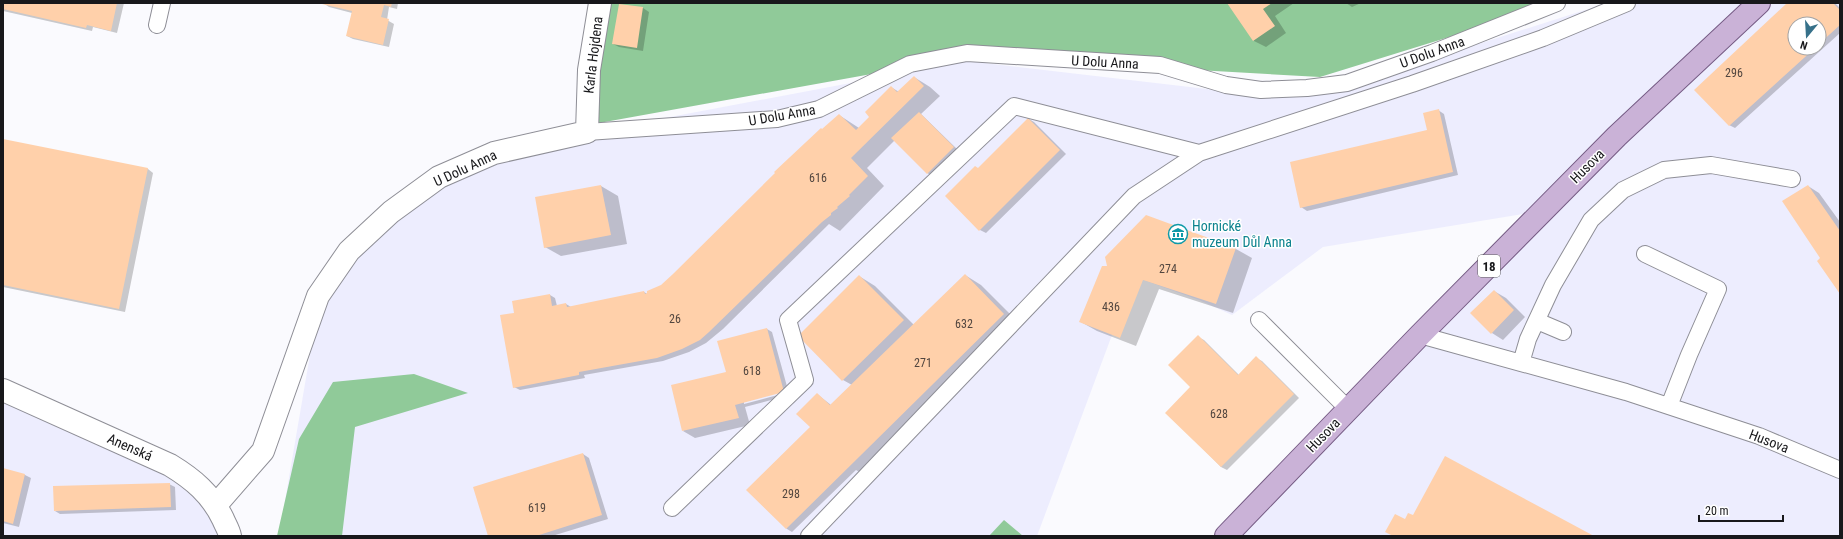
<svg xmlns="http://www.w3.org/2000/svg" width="1843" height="539" viewBox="0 0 1843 539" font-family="'Roboto Condensed',sans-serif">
  <rect width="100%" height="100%" fill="#fafafe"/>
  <path fill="#ededfe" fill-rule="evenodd" d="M1607,3h142l-226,211 -200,33 -91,68 -33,-15 -64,-23 -23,58 -75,201h-758l40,-234 48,-57 58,-48 70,-36 69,-24 403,-76 283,33 81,-3z
    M1767,3h73v533h-615zM1795,24h24v24h-24z
    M3,386l192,88 43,62h-235z"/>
  <path fill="#90ca99" d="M603,3h956l-239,74 -354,-20 -378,68z
    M414,374l54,19 -113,34 -13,109h-65l22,-97 34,-57z
    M1004,520l19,16h-34z"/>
  <path fill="#0003" fill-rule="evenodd" d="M3,3h121l-7,30 -24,-6 -1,4 -89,-20z
    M323,3h75l-1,6 -8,-2 -2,13 7,4 -5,23 -36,-8 -6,-3 5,-23 -23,-6z
    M1228,3h66l-19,13 11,17 -20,14 -12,-6z
    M1346,3h15l-9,4z
    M1789,3h46l5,5v25l-105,95 -6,-3zM1795,24h24v24h-24z
    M620,5l23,3 6,4 -6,39 -24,-4 -6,-3z
    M914,77l16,10 10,9 -19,18 38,37 -26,25 -6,-3 -32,-33 -28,28 17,18 -44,45 -11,-7 -106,105 -17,14 -17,9 -26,9 -79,14 1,3 -65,12 -6,-3 2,-73 34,-19 5,3 2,8 9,-2 5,3 73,-15 5,3 13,-9 177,-171 20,13 12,-11 20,-30 8,5z
    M1438,110l6,4 14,61 -151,36 -6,-4 127,-76z
    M1029,119l5,3 32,32 -80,79 -6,-3 -34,-34 32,-27z
    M3,140l145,29 5,4 -28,139 -122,-25z
    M601,186l17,10 9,48 -66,12 -16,-9z
    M1808,186l11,7 21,29v71l-19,-35z
    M1146,216l90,33 16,9 -19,55 -74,-24 -23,57 -39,-15 -16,-9 27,-55z
    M965,275l16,10 39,39 -153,153 -11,-7 -64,62 -5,-3 -40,-39 63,-62 7,-34 14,11 21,-20 -9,-5 16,-104 16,10 39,39z
    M1494,291l12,7 19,19 -22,23 -11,-7z
    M767,329l5,3 16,58 -44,12v2l45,-12 1,3 -45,12 5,18 -55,13 -12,-7 44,-58z
    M1198,337l6,3 35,35 17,-17 6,3 37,37 -72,72 -6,-3 -54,-55 24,-25z
    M583,454l6,4 19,61 -56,17h-63z
    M3,469l22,6 6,3 -12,49 -16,-4z
    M169,484l6,3 1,23 -116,4 -5,-3z"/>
  <path fill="#ffd0aa" d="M3,3h114l-6,28 -24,-6 -1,3 -83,-19z
    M322,3h70l-1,4 -7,-2 -3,12 8,2 -6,26 -37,-9 6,-25 -30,-7z
    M1227,3h45l-9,6 12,17 -22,15z
    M1787,3h46l7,7v15l-21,19v-20h-24v24h20l-86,78 -35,-36z
    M619,4l24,3 -6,41 -25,-4z
    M914,76l10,10 -73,72 17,18 -19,19 1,1 -13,11 1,1 -7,5v2l-9,7 -113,110 -9,8 -18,9 -25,9 -78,14v3l-66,13 -13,-73 14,-2 -2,-12 38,-7 2,12 14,-3 1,4 77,-16 1,3 2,-1v-2l14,-6 12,-11 102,-101 -1,-1 47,-44 1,1 17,-15 17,16 13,-13 -4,-5 26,-26 6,6z
    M1439,109l14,63 -153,36 -10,-46 137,-32 -4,-17z
    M919,112l35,35 -27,27 -36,-36z
    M1028,118l32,32 -81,81 -34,-35 30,-30 3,2z
    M3,139l145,29 -29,141 -116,-24z
    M601,185l10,50 -67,13 -9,-51z
    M1808,185l32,46v63l-23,-33 3,-3 -38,-57z
    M1146,215l90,33 -20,56 -73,-24 -23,58 -41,-16 23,-56h5l-2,-9z
    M965,274l39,40 -218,215 -40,-39 64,-63 -14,-13 21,-21 13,12z
    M859,275l45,45 -62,61 -44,-45z
    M1494,290l20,20 -23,24 -21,-21z
    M767,328l17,64 -49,13 4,13 -57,13 -11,-46 55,-13 -9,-31z
    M1198,335l40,40 18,-19 38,38 -73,73 -56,-54 25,-26 -22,-22z
    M583,453l19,62 -66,21h-48l-15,-49z
    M1445,456l149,80h-201l-8,-4 10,-18 10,5 3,-6 5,2z
    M3,468l22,6 -12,50 -10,-3z
    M170,483l1,24 -117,4 -1,-25z"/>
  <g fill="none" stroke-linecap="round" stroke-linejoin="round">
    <g stroke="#8e8e96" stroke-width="18">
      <path id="lane" d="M157,25l5,-22
        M587,132l190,-13 42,-10 91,-45 57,-11 193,12 66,20 35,5 46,-2 40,-5 85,-30 125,-50
        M1645,254l73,35 -29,66 -20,51
        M1259,320l89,89
        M1537,321l26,11
        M1420,335l206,57 133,44 81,34
        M1521,363l7,-24 25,-54 38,-65 32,-30 41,-20 47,-5 81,14
        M672,508l133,-128 -17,-60 226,-214 185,47
        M809,536l325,-340 65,-43 213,-69 131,-46 84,-35"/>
    </g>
    <g stroke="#8e8e96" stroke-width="24">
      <path id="street" d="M3,390l167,75c23,14 41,29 53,54 2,5 6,11 7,17
        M216,505l47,-54 55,-155 31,-45 42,-39 48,-35 55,-24 93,-21 2,-62 11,-67"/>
    </g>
    <g stroke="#755b84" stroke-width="24">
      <path id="primary" d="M1226,536l194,-201 197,-199 142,-133"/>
    </g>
    <use href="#lane" stroke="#fff" stroke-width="16"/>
    <use href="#street" stroke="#fff" stroke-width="22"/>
    <use href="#primary" stroke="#cab2d7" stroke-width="22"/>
  </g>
  <defs>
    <g id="museum-ring" transform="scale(1)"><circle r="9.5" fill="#fff" stroke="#0f9aa8" stroke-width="1.5"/><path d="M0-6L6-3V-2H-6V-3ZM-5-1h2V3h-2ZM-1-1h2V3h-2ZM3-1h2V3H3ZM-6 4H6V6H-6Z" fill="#0f9aa8"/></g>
  </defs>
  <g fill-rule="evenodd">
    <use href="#museum-ring" x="1178" y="234"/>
  </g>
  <g text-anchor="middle" stroke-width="3" stroke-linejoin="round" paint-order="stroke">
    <g font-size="12" fill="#52463f">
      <text x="1734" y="77">296</text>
      <text x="818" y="182">616</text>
      <text x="1168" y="273">274</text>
      <text x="1111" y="311">436</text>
      <text x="675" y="323">26</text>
      <text x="964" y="328">632</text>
      <text x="923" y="367">271</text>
      <text x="752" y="375">618</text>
      <text x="1219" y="418">628</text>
      <text x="791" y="498">298</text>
      <text x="537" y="512">619</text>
    </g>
    <rect fill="#fff" stroke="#5d5d5f" stroke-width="1" x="1478" y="255" width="22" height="22" rx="3"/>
    <g font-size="13" font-weight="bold" fill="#18181b">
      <text x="1489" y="271">18</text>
    </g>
    <g font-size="14" fill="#18181b" stroke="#fff">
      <text transform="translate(1432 52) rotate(-20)" y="5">U Dolu Anna</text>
      <text transform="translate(593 55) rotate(-83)" y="5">Karla Hojdena</text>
      <text transform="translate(1105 62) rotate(3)" y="5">U Dolu Anna</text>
      <text transform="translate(782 115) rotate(-10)" y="5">U Dolu Anna</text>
      <text transform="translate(1587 166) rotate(-45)" y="5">Husova</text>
      <text transform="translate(465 168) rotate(-25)" y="5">U Dolu Anna</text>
      <text transform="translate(1323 435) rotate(-46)" y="5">Husova</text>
      <text transform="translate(1769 441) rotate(21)" y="5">Husova</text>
      <text transform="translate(130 447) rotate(24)" y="5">Anenská</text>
    </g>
    <g font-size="14" fill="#0d838f" stroke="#fff" text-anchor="start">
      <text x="1192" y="231">Hornické<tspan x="1192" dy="16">muzeum Důl Anna</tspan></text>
    </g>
  </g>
  <rect width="1843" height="539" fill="none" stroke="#18181b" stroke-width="8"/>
  <g transform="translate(1807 36) rotate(198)"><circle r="19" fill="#ffffff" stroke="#a3a3a4"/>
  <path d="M0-3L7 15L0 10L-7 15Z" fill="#37718a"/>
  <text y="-6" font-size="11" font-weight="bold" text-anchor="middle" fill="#18181b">N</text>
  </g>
  <path d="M1699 515v6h84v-6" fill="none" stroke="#18181b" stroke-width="2"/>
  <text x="1705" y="515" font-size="12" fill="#18181b" stroke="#ffffff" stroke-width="3" paint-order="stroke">20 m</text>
</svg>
